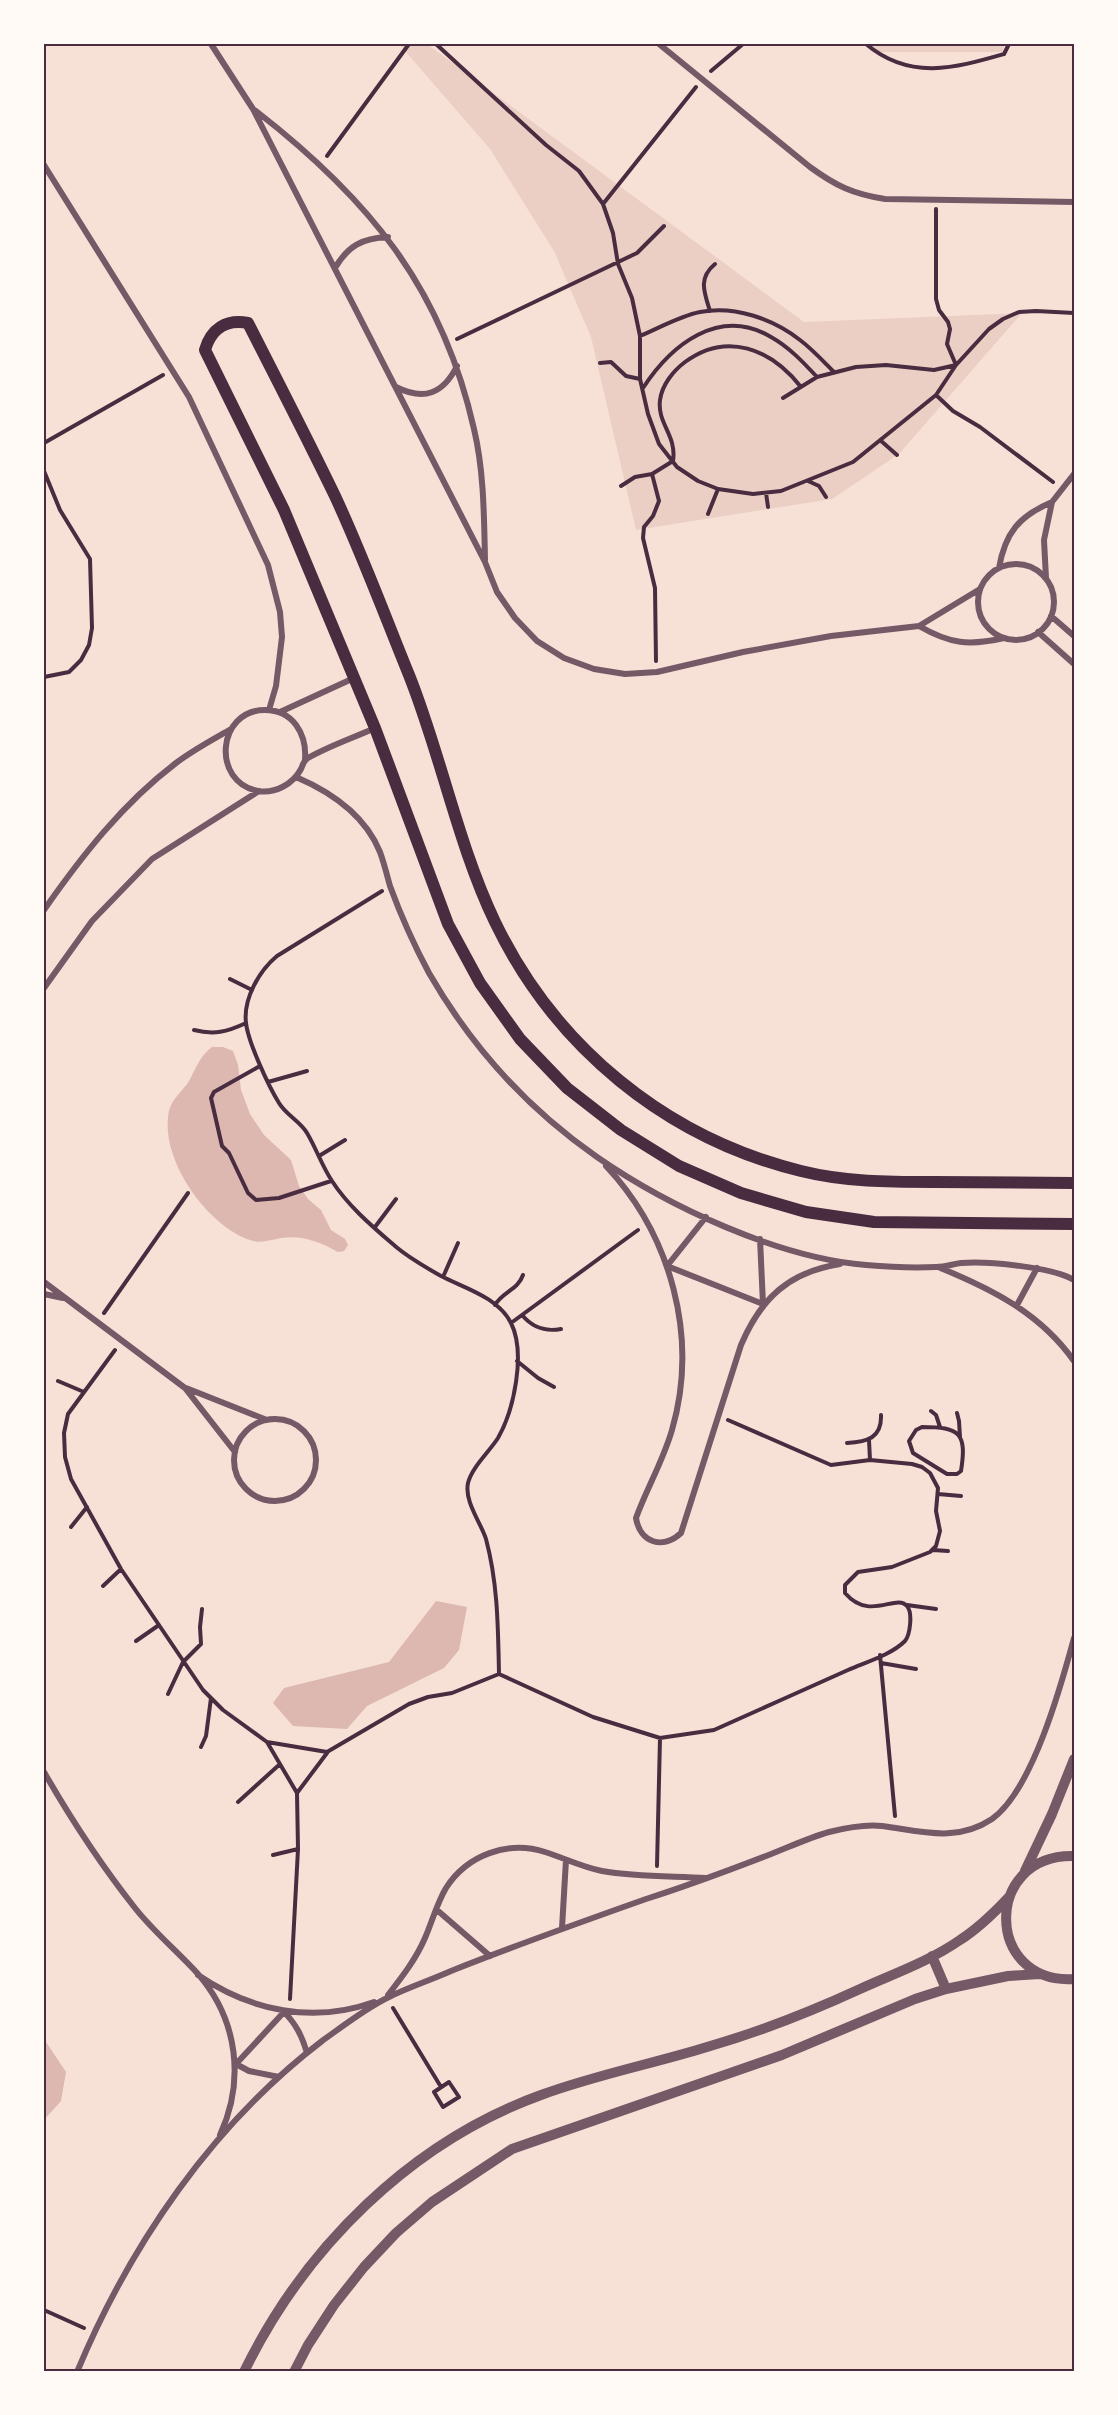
<svg xmlns="http://www.w3.org/2000/svg" width="1118" height="2415" viewBox="0 0 1118 2415" font-family="Roboto,sans-serif">
  <rect width="100%" height="100%" fill="#f7e1d7"/>
  <path fill="#ebcfc5" d="M399,44h28l377,278 218,-9 -123,141 -67,45 -196,31 -45,-193 -37,-86 -64,-102z
    M868,44h137l-3,8h-124z"/>
  <path fill="#dcb8b0" d="M212,1047h11l10,4 5,14 3,25 9,24 14,21 27,25 8,26 9,13 13,11 10,20 14,9 3,6 -4,6 -6,1c-18,-10 -36,-17 -57,-14 -11,2 -20,6 -31,2 -44,-15 -91,-82 -81,-129 3,-13 14,-20 20,-30 7,-13 11,-25 23,-34z
    M436,1601l31,6 -8,43 -15,18 -77,38 -20,23 -54,-3 -20,-23 11,-15 105,-26z
    M44,2039l22,33 -5,29 -17,19z"/>
  <g fill="none" stroke-linecap="round" stroke-linejoin="round">
    <path stroke="#4a2c40" stroke-width="4" d="M436,44l110,101 33,26 24,33 10,29 5,31 14,34 8,38v43l8,35 11,30 18,23 21,14 20,8 35,5 28,-3 72,-29 83,-67 20,-30 33,-36 14,-10 16,-7 17,-1 38,2
      M866,44c44,37 89,24 138,10l5,-10
      M711,71l32,-27
      M327,156l82,-112
      M603,204l93,-117
      M710,311c-6,-19 -12,-33 5,-47
      M640,336c19,-8 40,-20 60,-24 34,-7 73,7 100,28 12,9 23,21 34,32
      M457,339l180,-86 27,-27
      M600,363l11,-1 15,14 14,3
      M643,388c28,-43 76,-82 128,-51 18,10 32,25 46,40
      M936,395l17,16 27,16 73,55
      M783,398l34,-21 39,-10 30,-2 48,5 22,-5 -9,-21 3,-15 -2,-7 -9,-12 -3,-11v-90
      M880,440l17,15
      M44,443l119,-68
      M44,471l16,39 30,49 2,69 -3,17 -8,15 -12,12 -25,5
      M652,474l7,27 -6,15 -9,11 -1,11 12,50 1,73
      M808,481l11,5 7,11
      M621,486l14,-9 17,-3 21,-13c4,-26 -16,-37 -13,-61 2,-15 13,-29 25,-38 42,-31 86,-13 116,25
      M766,493l2,14
      M708,514l10,-25
      M230,979l22,11
      M194,1030c20,5 33,2 52,-7
      M260,1066l-46,26 -3,6 11,48 7,7 19,40 8,7 23,-2 52,-17
      M268,1082l39,-11
      M319,1156l26,-16
      M375,1227l21,-28
      M443,1277l15,-34
      M495,1305c7,-13 23,-15 28,-30
      M104,1313l84,-120
      M522,1315c11,13 23,17 39,14
      M511,1323l127,-93
      M115,1350l-47,64 -4,19 1,24 6,22 50,90 82,121 20,20 44,32 60,10 82,-48 19,-7 24,-4 47,-19c-1,-46 -1,-90 -13,-135 -5,-16 -22,-38 -18,-56 4,-16 21,-31 30,-45 16,-28 28,-85 13,-115 -13,-26 -47,-35 -70,-47 -16,-9 -32,-18 -46,-30 -22,-19 -47,-40 -63,-65 -10,-15 -16,-33 -25,-48 -7,-12 -21,-18 -28,-30 -10,-16 -31,-61 -33,-80 -3,-24 13,-52 31,-67l105,-65
      M517,1361l21,17 16,9
      M58,1381l26,11
      M931,1411l5,4 4,12
      M957,1413l2,8 1,16
      M922,1427c38,0 45,6 39,44l-4,3h-10l-34,-21 -4,-12 7,-11z
      M869,1440l1,20
      M847,1443c20,-1 35,-5 34,-28
      M938,1494l23,2
      M71,1527l16,-20
      M933,1550l15,1
      M103,1586l18,-17
      M907,1605l29,4
      M136,1641l23,-16
      M880,1655l15,161
      M881,1663l35,6
      M499,1674l94,43 67,21 54,-8c45,-20 89,-40 134,-60 18,-8 43,-15 57,-29 5,-6 8,-28 2,-35 -11,-13 -37,16 -62,-13v-8l13,-13 34,-5 38,-15 6,-6 4,-15 -4,-20 2,-23 -8,-15 -8,-6 -10,-3 -42,-4 -39,5 -103,-45
      M168,1694l15,-32 18,-18 -1,-17 2,-18
      M267,1742l30,51 1,56 -8,150
      M201,1747l5,-11 5,-38
      M297,1793l30,-40
      M238,1802l42,-38
      M273,1855l25,-6
      M657,1866l3,-128
      M393,2008l48,79
      M449,2082l10,15 -16,10 -9,-15z
      M44,2310l40,18"/>
    <path stroke="#755966" stroke-width="6" d="M211,44l42,65 232,453 12,30 18,26 22,23 27,17 30,11 31,5 32,-2 86,-20 88,-16 88,-10 61,-37
      M659,44l151,123c26,19 43,27 75,32l189,3
      M256,111c112,87 186,176 218,318 10,42 10,87 11,131
      M44,165l145,232 79,168 12,47 2,25 -6,49 -7,24
      M335,268c13,-22 27,-30 53,-31
      M396,387c28,14 47,7 61,-21
      M978 602a38 38 0 1 1 76 0a38 38 0 1 1-76 0Z
      M999,568c6,-35 20,-52 53,-66
      M1046,578l-2,-38 8,-38 22,-28
      M1051,616l23,20
      M919,626c31,18 50,20 85,12
      M1038,632l36,32
      M280,712l74,-34
      M305,760c2,-26 -12,-50 -40,-50 -48,0 -54,72 -7,81 17,3 35,-7 43,-22 2,-4 2,-8 7,-11 21,-12 45,-20 67,-30
      M296,777c35,15 69,38 84,75 4,11 7,23 10,34 11,30 24,59 39,87 42,73 99,136 168,184 72,50 182,101 269,108 23,2 47,3 70,2 9,0 17,-3 25,-4 26,-2 92,4 113,17
      M44,910c37,-53 79,-107 132,-147 17,-13 36,-23 55,-34
      M44,988l48,-67 60,-62 107,-68
      M606,1166c65,69 93,171 66,264 -9,31 -25,58 -36,88 4,25 27,32 45,15l60,-188c20,-47 48,-73 99,-81
      M706,1217l-39,49 96,38 -3,-65
      M938,1267c54,22 102,46 136,94
      M44,1282l141,106 50,64
      M44,1294l19,4
      M1017,1305l20,-37
      M186,1388l81,32
      M234 1460a41 41 0 1 1 82 0a41 41 0 1 1-82 0Z
      M44,1772c27,47 57,93 91,136 19,24 43,44 63,66 40,46 47,107 22,161
      M437,1910l53,46
      M562,1928l4,-68
      M198,1975c53,36 115,49 176,27
      M388,1995c14,-18 28,-36 37,-57 7,-16 12,-35 21,-50 21,-33 62,-48 99,-36 19,6 37,15 57,19 34,6 69,5 104,7
      M279,2077l-30,-6 -13,-7 48,-52c12,12 18,24 23,41
      M77,2372c53,-127 135,-247 245,-331 21,-15 44,-33 67,-44 20,-10 42,-17 62,-26 65,-26 130,-49 195,-72 41,-13 81,-28 120,-43 21,-8 42,-18 63,-24 16,-4 36,-8 53,-6 39,5 74,17 110,-7 40,-28 69,-133 82,-181"/>
    <path stroke="#755966" stroke-width="10" d="M1074,1856c-92,-2 -89,129 0,123
      M1025,1871l27,-57 22,-55
      M932,1956l14,33
      M244,2372c60,-124 167,-230 297,-277 54,-20 111,-31 166,-48 52,-15 103,-35 153,-58 33,-15 70,-28 100,-49 19,-12 34,-27 49,-43
      M294,2372l14,-27 26,-40 30,-38 32,-34 36,-31 80,-53 270,-94 133,-56 31,-10 62,-13 32,-2"/>
    <path stroke="#4a2c40" stroke-width="12" d="M1074,1183c-46,0 -93,-1 -140,-1 -45,0 -89,0 -133,-11 -135,-33 -246,-124 -306,-249 -37,-77 -54,-167 -86,-247 -24,-59 -47,-121 -74,-179 -28,-58 -58,-116 -87,-173 -22,-4 -37,6 -43,27l79,160 91,218 73,196 32,59 40,56 47,49 54,42 58,36 62,27 65,19 68,10 200,2"/>
  </g>
  <rect width="1118" height="2415" fill="none" stroke="#fffaf5" stroke-width="90"/>
  <rect x="45" y="45" width="1028" height="2325" fill="none" stroke="#4a2c40" stroke-width="2"/>
</svg>
